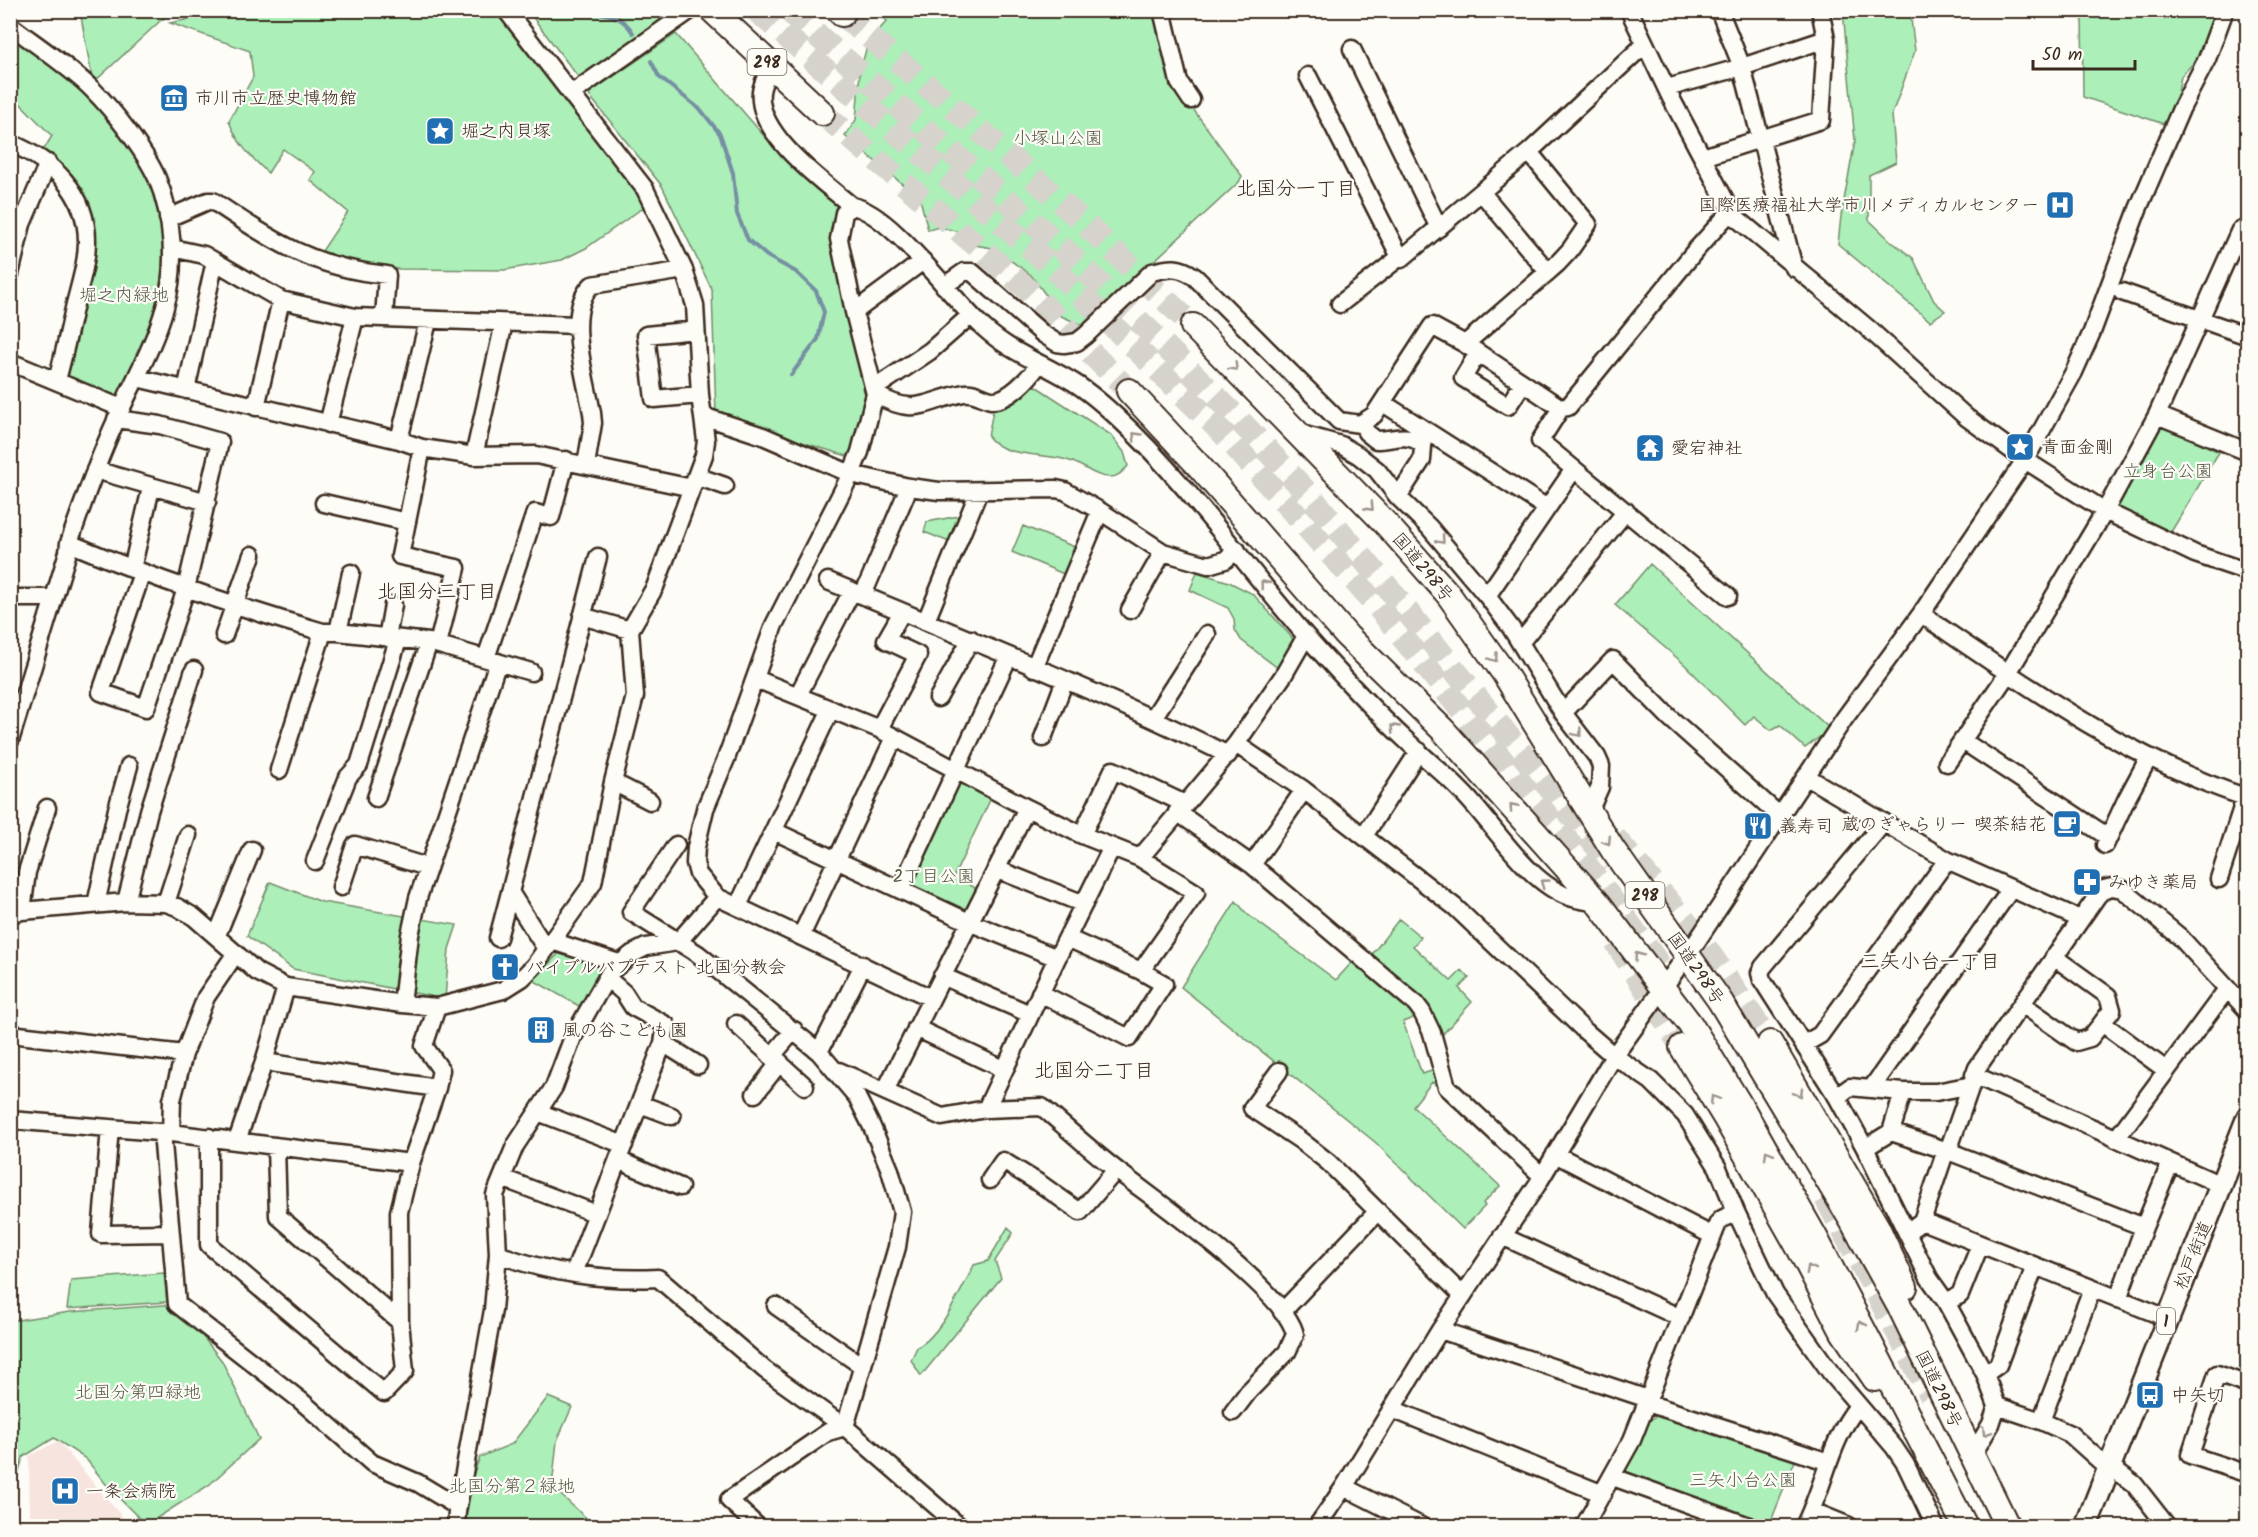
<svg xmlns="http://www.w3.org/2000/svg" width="2258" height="1537" viewBox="0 0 2258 1537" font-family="Kalam,'Klee One',sans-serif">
  <rect width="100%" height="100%" fill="#fdfcf7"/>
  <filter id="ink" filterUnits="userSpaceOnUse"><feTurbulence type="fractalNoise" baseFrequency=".0167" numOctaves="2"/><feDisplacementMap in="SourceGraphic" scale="12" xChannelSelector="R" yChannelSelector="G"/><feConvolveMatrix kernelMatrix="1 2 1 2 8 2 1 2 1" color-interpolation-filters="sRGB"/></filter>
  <g filter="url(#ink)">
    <path fill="#f7e4df" d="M58,1441l72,85h-100l-1,-70z"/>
    <path fill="#acefb8" stroke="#748c6b" stroke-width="1.5" d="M220,10l280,1 138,181 6,15 -58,41 -24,12 -58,10 -106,-1 -39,-3 -39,-12 28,-42 -38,-32 5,-8 -32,-23 -15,24c-18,-17 -30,-28 -39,-52l24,-44 -3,-26 -80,-28 44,-9z
      M80,11h117l-30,5 -8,6 -66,61z
      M528,11h133l10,8 -92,59z
      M877,11h277l10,48 10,24 68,93 -3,6 -155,144 -30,-13 -9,-19 -14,-19 -38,-27 -19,-3 -15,-13 -20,-5 -11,3 -8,-31 -75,-63 11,-16 4,-48 8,-30 19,-21z
      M1843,11h67l5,40 -23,63 4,48 -27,13v45l23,22 21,16 21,43 11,10 -15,10 -92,-77 3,-28 14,-75z
      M2082,11h133l-16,46 -18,19 -4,23 -13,25 -81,-27z
      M10,31l80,65 25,29 37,58 14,57 -5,65 -42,91 -6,3 -45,-19 -2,-6 27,-131 -50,-92 9,-15 -41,-42z
      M676,34l89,103 80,71 -11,36 38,146 -15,69 -141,-43 -4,-126 -50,-104 -74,-92z
      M1034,385l77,50 13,17 4,14c-5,5 -11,12 -19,11 -14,0 -26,-12 -39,-16 -23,-9 -67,-2 -82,-25l6,-30 16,-5z
      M2155,421l64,31 -48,80 -57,-27z
      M964,515l-12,28 -28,-11 3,-10z
      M1023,526l54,22 -11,27 -54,-23z
      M1650,564l180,165 -25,19 -25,-23 -9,5 -17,-14 -9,9 -62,-62 -68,-58z
      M1197,572l32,10 24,12 43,48 -17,27 -38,-29 -6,-10 -1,-11 -6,-11 -38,-18z
      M957,776l34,22 -37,78 23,13 -9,22 -6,2 -56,-26z
      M270,882l52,20 135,23 -8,24 -4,50 -152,-30 -46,-33z
      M1236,901l11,13 89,66 19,-21 63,57 -15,6 19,52 13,-4 6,20 -9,-8 -19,24 87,80 -17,17 2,3 -22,23 -88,-87 -194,-155z
      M1399,919l22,18 -8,9 38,35 11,-11 7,8 -10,10 13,14 -31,34 -8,-21 -6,-7 -57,-51z
      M560,952l50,20 -24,38 -53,-30z
      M1008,1227l5,6 -18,28 6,17 -80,98 -10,-16 6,-13c22,-9 46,-60 57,-82l14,-4z
      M164,1273l3,29 -100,7 4,-29z
      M177,1304l45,57 37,78 -50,46 -63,40 -37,-37 -23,-29 -32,-21 -31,19 -12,42v-178l59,-9z
      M548,1397l24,10 -15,34 -5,46 43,39h-135l1,-21 19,-48 32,-13z
      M1660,1413l137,43 -28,70h-12l-128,-47 -3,-8 22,-49z"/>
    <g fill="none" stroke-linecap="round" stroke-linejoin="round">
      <path stroke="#768fa3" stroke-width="4" d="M585,10c21,6 35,2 48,23
        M651,61l8,16 42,33 19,24 13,39 4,41 11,26 19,16 29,16 20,19 8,21 -6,27 -27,36"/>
      <path stroke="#d6d2cc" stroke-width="24" stroke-dasharray="24 12" stroke-linecap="butt" d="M756,10l292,253 176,171 155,174 199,246 95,130
        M788,10l273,237 105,100 73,73 72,77 83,98 217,269
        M842,14l125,105 111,98 115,109
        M822,113l203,174 104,104
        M1614,837l85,101 71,105
        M1616,942l66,105
        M1826,1198l105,197"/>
      <g stroke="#3b2a1e" stroke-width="21">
        <path id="minor" d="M1162,10l17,72 12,18
          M1629,10l42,88 62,117 137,115 96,87 59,43 80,51 90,43 53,18
          M1719,10l23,57 52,201
          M10,25c26,20 60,42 83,65 20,20 52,61 64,88 16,39 20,89 8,129 -11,39 -31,73 -47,109 -19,41 -34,84 -49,127l-1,9 -58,189
          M1352,49l87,179
          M771,65c-3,8 -9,18 -10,27 -5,42 62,90 91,114 40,7 99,93 132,122 25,23 55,34 84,51 18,10 34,24 49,38 71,66 126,147 190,220 32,36 66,73 101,105 18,17 37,32 54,50 32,32 67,94 111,106 8,3 17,3 25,5
          M1308,76l93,183 128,-107 116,-108
          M1667,88l75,-21 84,-28
          M571,94l120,-84
          M10,143c42,17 77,50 77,98 0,22 -7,43 -12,63 -6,26 -11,51 -18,76
          M1703,157l118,-37 5,-81 -6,-29
          M1482,193l66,79
          M852,206l-8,7 -5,26 15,73 21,82 -15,58 -9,22 -77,151 -48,134 -21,50 -9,38 -1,16 3,11 19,23 214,101
          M168,218l40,-17h5c60,40 100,67 174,74l-3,43
          M172,248l32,7 77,45 74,17 221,8
          M10,274l12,-50 26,-61
          M944,286l20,-14h8l71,62 14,9 7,1 13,-2 9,-7 66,-63c18,-5 28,-6 43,5l144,144 21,3 14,-9 58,-89 33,18 96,64 7,-1 127,-156 36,-40
          M2122,292l126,44
          M1340,304l60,-47
          M854,312l69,-51
          M696,330l-50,5 8,64 46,-4
          M1465,344l92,-80 13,-14 18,-26 -59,-72
          M1478,353l-15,25 45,28 15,-23
          M10,362l111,46
          M137,378l262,62 23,8 52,8 62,-1 156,33
          M875,388l55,-37 41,-36
          M186,390l29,-129
          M875,394c42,24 49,7 89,-1 10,-2 18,5 27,7 17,2 39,-23 47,-35
          M1383,403l164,105
          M256,407l25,-107
          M1561,408l-21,33 188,155
          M2157,415l91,37
          M703,416l60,20 88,38 58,13 30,4 117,-2 9,2 35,20 63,41 45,13 17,-5 12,-10
          M116,419l44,6 60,17 -34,147 -40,119 -45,-16 41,-119
          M1363,422l3,10 10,8c18,0 34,-9 47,6l-1,14 -24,37
          M328,424l27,-107
          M1298,433l43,12 17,10 19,15 21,27 31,30 58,69 24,32 52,85 34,44 4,9 -1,21 -11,25
          M399,440l29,-119
          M422,448l-22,108 57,12 -19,76
          M474,456l30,-133
          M586,465l7,-42 -1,-10c-6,-34 -28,-102 0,-128l92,-15
          M95,470l112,32
          M696,476l29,10
          M324,503l83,19
          M69,543c83,35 167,64 254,89h15l91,10 102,30
          M132,569l19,-81
          M828,581c134,56 270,109 400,174
          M863,595l46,-108
          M1487,596l87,-127
          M10,598h43
          M1130,610l33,-58
          M1921,614c103,70 206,145 327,184
          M582,616l48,14
          M926,621l53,-130
          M338,632l13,-59
          M224,635l28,-80
          M387,638l6,-33
          M1520,643l106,-132
          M486,658l49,-145 16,4 15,-57
          M1034,668l66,-157
          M756,679l123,50 148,79 55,27 58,23 96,-114 47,-68 23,-40
          M798,695l54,-104
          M938,698l33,-59
          M1563,713l50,-53 56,57 112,100
          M1153,718l54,-84
          M879,729l39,-74 -32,-15 16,-28
          M1043,738l22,-58
          M1963,741l145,96
          M1236,744l68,46 151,117 130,124 29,25 37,25 34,34 33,53 18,44 39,82 56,79 63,74 12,18 29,61
          M1947,763l61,-90 97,-162 52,-96 83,-185
          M279,770l44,-138
          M1807,777l140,83 133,59
          M613,782l37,19
          M376,798l53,-156
          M1177,812l75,53 164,139 6,8 10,21 15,54 95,89
          M1884,822l-121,145 -3,6 2,7 75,117 28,51 64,130 17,24 39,72 12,32 44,15 29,13 39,35 9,3 16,12 33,42
          M774,831l195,91 88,36
          M1082,835l31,-65 72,34
          M1364,836l55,-85
          M676,845l-45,67 67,42 121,98 38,45 15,30 18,43 12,42 -5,35 -52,180
          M2105,845l22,-47 21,-39
          M1140,858l56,35 -55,78
          M315,861l33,-84 11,-12 39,-125
          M1252,865l52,-75
          M996,869l88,35
          M2219,879l29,-90
          M341,887l14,-42 72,22
          M900,890l109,-234
          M510,892l36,57
          M126,902l23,-91 45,-141
          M166,903l22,-68
          M96,904l21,-95 12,-43
          M738,906l93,-197
          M22,911l5,-39 20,-64
          M10,914l12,-3 104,-9 40,1 11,4 17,10 63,55 29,15 116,17 35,3 66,-17 19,-12 12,-12 59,-83 20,-101 22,-86 -5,-66 25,-43 49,-132 2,-14 -6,-46 -5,-90 -11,-35 -39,-81 -139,-179
          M217,935l35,-85
          M801,936l93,-198
          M498,938l100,-381
          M552,941l67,22
          M2054,957l54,39 4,14 -10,13 64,47
          M942,976l88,38
          M607,978l17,15 9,14 33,18 -3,18
          M1040,993l89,45 35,-54 -23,-13 -74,-33
          M402,1004l8,-69 8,-37 80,-236
          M2022,1004l54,38 14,-4 12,-15
          M736,1024l69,62
          M916,1028l87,41
          M10,1034l174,20
          M1804,1044l16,-9 127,-175
          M819,1052l44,-87
          M771,1057l23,-27
          M264,1062l173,26
          M839,1071l103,46 44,-8 56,-2c27,23 53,47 81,68 36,28 166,119 172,160l-8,17 -39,40 -15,20
          M1279,1071l-27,37 48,32 28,22 135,134
          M1974,1075l247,110
          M1871,1089l140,-200
          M885,1091l142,-283
          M755,1094l25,-32
          M1837,1097l13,-10 53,5
          M640,1104l32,12
          M986,1109l71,-151 55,-111
          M538,1112l86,33
          M10,1120l161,13 240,30
          M110,1128l-9,106 70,-1
          M162,1132l15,172 123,96 72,63 46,20 40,24
          M1891,1132l57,19 196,76
          M171,1133l1,-33 12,-46 22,-57 30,-44
          M209,1137v108l175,148 21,-22 -5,-49 -1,-110 12,-49 26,-75 4,-18 -17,-24 13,-39
          M2116,1139l111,-150
          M237,1141l27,-79 22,-75
          M276,1146l2,70 122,106
          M1865,1148l26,-16 12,-40h33l36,-7
          M1948,1151l29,-83 121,-173 6,-6 8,-2 10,2 58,48 68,74
          M1555,1154l158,82
          M618,1160l62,27
          M502,1178l95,36
          M990,1180l13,-19 39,24 38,27 36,-42
          M1922,1221l245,97
          M1914,1227l8,-6 24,-71
          M1502,1236l179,82
          M498,1254c50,19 107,27 160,24l107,92 80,57 114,99
          M574,1273l89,-230 35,22
          M2118,1299l26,-72 26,-63
          M1946,1302l14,-7 20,-50
          M776,1306l86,60
          M1282,1312l96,-101
          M1440,1330l208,69
          M1985,1374l13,-9 37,-99
          M2248,1385l-31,-11 -27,81 58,19
          M1647,1403l182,59
          M1392,1409l211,85
          M2041,1421l51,-132
          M1972,1456l19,-32 6,-18
          M1613,1477l136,49
          M1344,1487l77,39
          M1812,1511l37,15
          M456,1526l1,-14 36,-202 5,-56 -3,-59 20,-49 39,-59 19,-50 37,-65 22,-18 14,-7 32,-5 39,-45
          M757,1526l-28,-26 99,-68 17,-5
          M1317,1526l27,-39 96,-157 97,-145 77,-129 83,-115 147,-222 77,-105 104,-154 49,-88 18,-40 46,-123 43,-100 26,-50 18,-49
          M1584,1526l48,-86 86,-217 4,-4 14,-7
          M1804,1526c20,-38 26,-86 54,-120"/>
      </g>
      <g stroke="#3b2a1e" stroke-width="26">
        <path id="major" d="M2086,1526l162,-409"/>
      </g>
      <g stroke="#3b2a1e" stroke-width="28">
        <path id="highway" d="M712,10l110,103
          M838,10l4,4
          M1193,326l194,199 61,69 56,79 109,177 107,151 131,218 51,92 105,215
          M1129,391l70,75 148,170 96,94 155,173 92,121 53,86 73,129 149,287
          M1770,1043l107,184 28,60
          M1682,1047l44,72 73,129 44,84 32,47"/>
      </g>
      <use href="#minor" stroke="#fdfcf7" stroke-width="16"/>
      <use href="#major" stroke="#fdfcf7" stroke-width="21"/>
      <use href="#highway" stroke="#fdfcf7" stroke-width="24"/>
    </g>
    <defs><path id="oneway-chevron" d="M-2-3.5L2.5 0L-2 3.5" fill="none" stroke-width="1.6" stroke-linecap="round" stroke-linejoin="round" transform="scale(1.5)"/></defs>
    <g stroke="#9c938a">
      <use href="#oneway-chevron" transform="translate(1234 367) rotate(45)"/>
      <use href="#oneway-chevron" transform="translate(1136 436) rotate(-134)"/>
      <use href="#oneway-chevron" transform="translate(1370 507) rotate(46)"/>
      <use href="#oneway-chevron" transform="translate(1441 540) rotate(49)"/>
      <use href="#oneway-chevron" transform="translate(1264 584) rotate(-129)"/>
      <use href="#oneway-chevron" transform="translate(1494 658) rotate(54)"/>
      <use href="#oneway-chevron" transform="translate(1394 728) rotate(-134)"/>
      <use href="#oneway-chevron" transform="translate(1578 733) rotate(52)"/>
      <use href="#oneway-chevron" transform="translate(1513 807) rotate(-132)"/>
      <use href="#oneway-chevron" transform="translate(1607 841) rotate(58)"/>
      <use href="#oneway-chevron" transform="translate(1544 883) rotate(-144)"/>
      <use href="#oneway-chevron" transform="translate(1638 956) rotate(-127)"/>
      <use href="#oneway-chevron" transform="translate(1799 1093) rotate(60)"/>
      <use href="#oneway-chevron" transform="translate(1714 1099) rotate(-121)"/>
      <use href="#oneway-chevron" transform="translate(1768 1154) rotate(-120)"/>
      <use href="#oneway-chevron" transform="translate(1810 1269) rotate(-118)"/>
      <use href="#oneway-chevron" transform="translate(1861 1325) rotate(-118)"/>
      <use href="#oneway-chevron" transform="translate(1986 1432) rotate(122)"/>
    </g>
  </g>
  <defs>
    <g id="museum-square" transform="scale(1.5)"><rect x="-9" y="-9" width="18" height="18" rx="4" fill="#1f6fb2" stroke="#fdfcf7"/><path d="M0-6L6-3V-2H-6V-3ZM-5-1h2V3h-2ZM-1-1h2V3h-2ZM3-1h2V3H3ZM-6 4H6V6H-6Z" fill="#fff"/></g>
    <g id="sight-square" transform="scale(1.5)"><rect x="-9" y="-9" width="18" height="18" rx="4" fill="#1f6fb2" stroke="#fdfcf7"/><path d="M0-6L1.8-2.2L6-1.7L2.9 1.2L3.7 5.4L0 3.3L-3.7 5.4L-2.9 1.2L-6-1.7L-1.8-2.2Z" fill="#fff"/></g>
    <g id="hospital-square" transform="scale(1.5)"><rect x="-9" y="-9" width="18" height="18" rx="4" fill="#1f6fb2" stroke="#fdfcf7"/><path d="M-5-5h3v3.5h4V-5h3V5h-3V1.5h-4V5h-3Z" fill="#fff"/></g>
    <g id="temple-square" transform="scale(1.5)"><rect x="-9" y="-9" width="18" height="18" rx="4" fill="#1f6fb2" stroke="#fdfcf7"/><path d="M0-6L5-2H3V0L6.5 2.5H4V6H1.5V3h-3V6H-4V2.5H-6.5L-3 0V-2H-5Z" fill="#fff"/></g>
    <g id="cafe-square" transform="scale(1.5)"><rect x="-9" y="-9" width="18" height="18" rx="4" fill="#1f6fb2" stroke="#fdfcf7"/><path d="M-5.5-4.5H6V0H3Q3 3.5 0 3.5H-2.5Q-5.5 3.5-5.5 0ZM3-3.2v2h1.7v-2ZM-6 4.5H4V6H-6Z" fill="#fff"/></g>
    <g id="restaurant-square" transform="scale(1.5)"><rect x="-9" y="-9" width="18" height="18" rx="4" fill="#1f6fb2" stroke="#fdfcf7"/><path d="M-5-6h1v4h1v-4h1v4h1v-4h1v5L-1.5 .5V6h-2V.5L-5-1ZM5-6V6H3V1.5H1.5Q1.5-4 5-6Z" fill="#fff"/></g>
    <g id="pharmacy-square" transform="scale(1.5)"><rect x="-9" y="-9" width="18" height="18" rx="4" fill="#1f6fb2" stroke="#fdfcf7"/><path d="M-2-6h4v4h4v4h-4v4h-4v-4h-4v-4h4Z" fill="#fff"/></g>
    <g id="church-square" transform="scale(1.5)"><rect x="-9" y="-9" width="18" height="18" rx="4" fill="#1f6fb2" stroke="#fdfcf7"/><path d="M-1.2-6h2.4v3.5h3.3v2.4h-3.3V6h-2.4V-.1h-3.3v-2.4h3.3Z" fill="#fff"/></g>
    <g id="building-square" transform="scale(1.5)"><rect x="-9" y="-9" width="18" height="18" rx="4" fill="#1f6fb2" stroke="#fdfcf7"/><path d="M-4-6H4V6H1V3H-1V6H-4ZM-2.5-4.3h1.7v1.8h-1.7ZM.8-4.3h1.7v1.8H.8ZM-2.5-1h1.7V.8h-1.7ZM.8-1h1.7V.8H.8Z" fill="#fff"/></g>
    <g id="bus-square" transform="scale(1.5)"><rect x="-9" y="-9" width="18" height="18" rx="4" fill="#1f6fb2" stroke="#fdfcf7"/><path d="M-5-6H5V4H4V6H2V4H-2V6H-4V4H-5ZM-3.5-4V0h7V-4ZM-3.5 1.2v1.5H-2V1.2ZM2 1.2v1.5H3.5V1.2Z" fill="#fff"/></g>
  </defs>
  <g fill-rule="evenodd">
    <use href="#museum-square" x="174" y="98"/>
    <use href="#sight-square" x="440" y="131"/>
    <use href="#hospital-square" x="2060" y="205"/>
    <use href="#sight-square" x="2020" y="447"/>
    <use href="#temple-square" x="1650" y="448"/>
    <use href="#cafe-square" x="2067" y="824"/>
    <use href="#restaurant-square" x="1758" y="826"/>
    <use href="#pharmacy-square" x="2087" y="882"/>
    <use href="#church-square" x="505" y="967"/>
    <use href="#building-square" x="541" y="1030"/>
    <use href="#bus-square" x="2150" y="1395"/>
    <use href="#hospital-square" x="65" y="1491"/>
  </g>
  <g text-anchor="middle" stroke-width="4.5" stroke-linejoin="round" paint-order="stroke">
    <g fill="#fdfcf7" stroke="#75695f" stroke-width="1.5">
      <rect x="747.5" y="49" width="39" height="26" rx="4.5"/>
      <rect x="1625.5" y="882" width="39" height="26" rx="4.5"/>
      <rect x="2157" y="1308" width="18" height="26" rx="4.5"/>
    </g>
    <g font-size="16" font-weight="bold" fill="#3b2a1e">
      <text x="767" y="68">298</text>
      <text x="1645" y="901">298</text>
      <text x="2166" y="1327">1</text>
    </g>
    <g font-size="18" fill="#3b2a1e" stroke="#fdfcf7" text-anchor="start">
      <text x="195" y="104">市川市立歴史博物館</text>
      <text x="461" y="137">堀之内貝塚</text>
      <text x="2039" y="211" text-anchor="end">国際医療福祉大学市川メディカルセンター</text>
      <text x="2041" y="453">青面金剛</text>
      <text x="1671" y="454">愛宕神社</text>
      <text x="2046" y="830" text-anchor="end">蔵のぎゃらりー 喫茶結花</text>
      <text x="1779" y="832">義寿司</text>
      <text x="2108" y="888">みゆき薬局</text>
      <text x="526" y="973">バイブルバプテスト 北国分教会</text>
      <text x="562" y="1036">風の谷こども園</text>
      <text x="2171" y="1401">中矢切</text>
      <text x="86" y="1497">一条会病院</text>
    </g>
    <g font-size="18" fill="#575b44" stroke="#fdfcf7">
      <text x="1058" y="144">小塚山公園</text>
      <text x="124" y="301">堀之内緑地</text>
      <text x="2168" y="477">立身台公園</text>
      <text x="934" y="882">2丁目公園</text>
      <text x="138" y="1398">北国分第四緑地</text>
      <text x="1743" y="1486">三矢小台公園</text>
      <text x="512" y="1492">北国分第２緑地</text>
    </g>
    <g font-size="18" fill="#3b2a1e" stroke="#fdfcf7">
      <text transform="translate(1423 567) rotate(50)" y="6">国道298号</text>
      <text transform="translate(1696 968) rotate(55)" y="6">国道298号</text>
      <text transform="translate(2193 1255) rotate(-68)" y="6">松戸街道</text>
      <text transform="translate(1939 1389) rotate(64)" y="6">国道298号</text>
    </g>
    <g font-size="20" fill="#3b2a1e" stroke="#fdfcf7">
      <text x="1296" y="195">北国分一丁目</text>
      <text x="437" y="598">北国分三丁目</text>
      <text x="1930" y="968">三矢小台一丁目</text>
      <text x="1094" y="1077">北国分二丁目</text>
    </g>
  </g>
  <rect width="2258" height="1537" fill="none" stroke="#fdfcf7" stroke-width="36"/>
  <rect x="18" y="18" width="2222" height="1501" fill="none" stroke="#3b2a1e" stroke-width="2" filter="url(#ink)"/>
  <path d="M2033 60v9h102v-9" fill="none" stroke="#3b2a1e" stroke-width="3"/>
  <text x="2042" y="60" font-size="18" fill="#3b2a1e" stroke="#fdfcf7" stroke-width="4.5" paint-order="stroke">50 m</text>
</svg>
